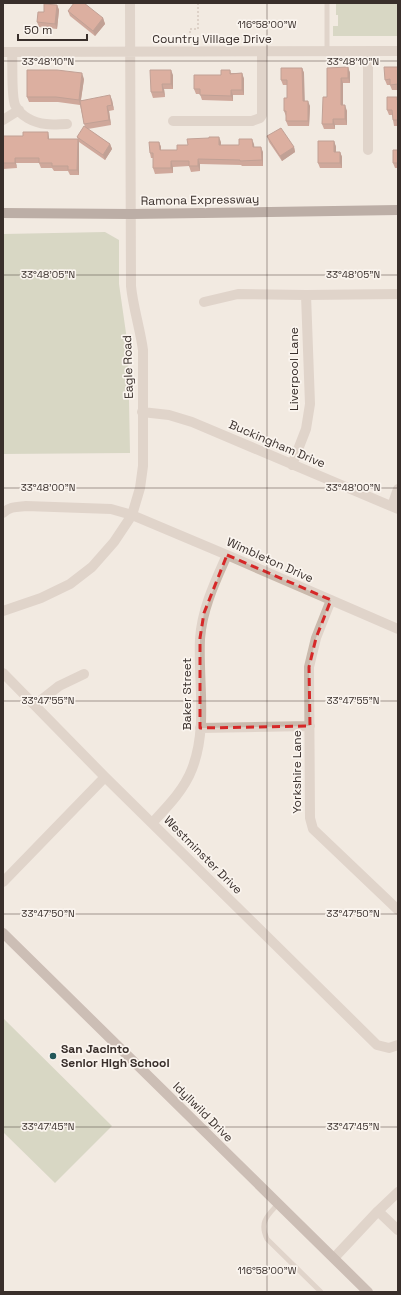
<svg xmlns="http://www.w3.org/2000/svg" width="401" height="1295" viewBox="0 0 401 1295" font-family="'Space Grotesk',sans-serif">
  <rect width="100%" height="100%" fill="#f2eae1"/>
  <path fill="#b8c1a1" d="M336,3h62v33h-65v-10h5v-11h-2z
    M105,232l14,8v44l9,63 2,106 -127,1v-220z
    M3,1018l109,108 -57,57 -52,-51z"/>
  <g fill="none" stroke-linecap="round" stroke-linejoin="round">
    <path stroke="#b6a497" stroke-width="1.5" stroke-dasharray="2 2" stroke-linecap="butt" d="M190,41v-12h8v-26"/>
    <path stroke="#cabaad" stroke-width="5" d="M327,52v-49
      M278,1204c-11,12 -19,18 -11,35l54,53"/>
    <path stroke="#cabaad" stroke-width="10" d="M368,51v99
      M3,52l395,-1
      M12,52c1,12 -1,43 3,53 5,11 19,18 31,19 7,1 14,0 21,0
      M3,120l16,-10
      M173,121h79l8,-3 2,-3v-63
      M204,302l34,-8 68,1 92,-1
      M142,412l27,3 23,7 206,87
      M292,465l14,-36 4,-25 -4,-109
      M392,506l6,-17
      M3,513c7,-7 15,-6 23,-7l85,3 21,6 95,40 171,74
      M331,600l-15,38 -7,29 1,151 3,11 85,81
      M3,611l38,-13 29,-14 22,-17 22,-25 18,-27 8,-27 3,-22v-116c-3,-22 -10,-43 -12,-64l-1,-283
      M3,673l102,104 272,268 12,3 9,-3
      M35,705l24,-19 25,-12
      M200,728l110,-2
      M152,823c15,-16 32,-33 40,-54 16,-41 6,-87 8,-130 2,-30 15,-57 27,-84
      M3,882l102,-105
      M378,1211l20,19
      M334,1258l44,-47 20,-19"/>
    <path stroke="#9e897e" stroke-width="10" d="M3,933l365,359"/>
    <path stroke="#7a665d" stroke-width="10" d="M3,213l128,1 267,-4"/>
  </g>
  <path fill="#a55a46" d="M57,5l2,5 -2,19 -18,-2 -2,-5 7,-10z
    M68,11l35,7 2,6 -10,12 -25,-20z
    M348,67l2,6v10h-7v22l4,6v14h-12v4h-11l-2,-5 5,-27z
    M398,67v23h-6l-2,-5h-3l-2,-5z
    M302,68l2,5v28l6,5 -1,20h-21l-2,-5v-5l-2,-5 3,-13v-13h-4l-2,-5z
    M230,70l1,3h11l2,6v16h-11v6l-31,-1 -2,-6h-4l-2,-5 27,-14z
    M173,75v14h-9l1,8 -12,1 -2,-6z
    M84,79l-3,21h31l2,10 -5,1 2,14 -23,4 22,15 2,5 -7,11 -26,-18v33h-9l-2,-4h-14l-2,-3h-11l-2,-5h-23l1,5 -14,1v-33l46,1v2h29l-1,-2 8,-10 -5,-22 -22,-3h-29l-2,-5z
    M398,99v27h-4l-1,-6v-5h-4l-2,-5z
    M267,136l27,11 1,5 -13,9 -13,-19z
    M334,141l2,6v5h4l2,5v11h-22l-2,-5z
    M159,142l2,5v3h16l11,-5 33,-3v3h18l15,-1v3l9,5v14h-21l-1,-1 -41,-1v7l-9,1 -2,-6 -16,1v6l-18,1 -2,-6v-10h-2l-1,-5z
    M398,150v18h-3l-2,-5z"/>
  <path fill="#864a39" d="M57,5l2,5 -2,19 -2,-5z
    M103,18l2,6 -10,12 -2,-5z
    M348,67l2,6v10l-2,-5z
    M302,68l2,5 1,33 -2,-5z
    M171,70l2,5v14l-2,-5z
    M82,73l2,6 -4,26 -1,-5z
    M242,73l2,6v16l-2,-5z
    M341,78l2,5v28l-2,-6z
    M162,84l2,5 1,8 -2,-5z
    M231,90l2,5v6l-2,-5z
    M110,95l2,5 2,10 -2,-5z
    M308,101l2,5 -1,20 -1,-5z
    M345,105l2,6v14l-2,-6z
    M107,106l2,5 2,14 -2,-5z
    M333,119l2,6v4l-2,-5z
    M48,132l1,5v7l-1,-5z
    M219,137l2,5v8l-2,-5z
    M78,139l1,5v31l-2,-5z
    M252,139l2,5 1,8 -2,-5z
    M334,141l2,6v10l-2,-5z
    M159,142l2,5v8l-1,-5z
    M110,144l2,5 -7,11 -2,-5z
    M261,147l2,5v14l-1,-6z
    M294,147l1,5 -13,9 -2,-5z
    M340,152l2,5v11l-2,-5z
    M15,158l2,10 -2,-5z
    M198,159l2,5v7l-2,-5z
    M171,161l2,6v6l-2,-5z"/>
  <path fill="#c06951" stroke="#864a39" d="M74,3h10l19,15 -10,13 -25,-20z
    M44,4l13,1 -2,19 -18,-2 1,-10h6z
    M348,67v11h-7v27h4v14h-12v5h-11l1,-27h4v-29z
    M384,67h14v17l-8,1v-6l-5,1z
    M281,68h21l1,33h5v20h-22v-10h-2v-13h3v-18h-6z
    M27,70h30l25,3 -3,27 -23,-3h-29z
    M150,70h21v14h-9l1,8h-12z
    M221,70h9v4l12,-1v17h-11v6l-31,-1v-6h-6v-14h27z
    M110,95l2,10 -5,1 2,14 -25,4 -4,-23z
    M387,97h10v3h1v20h-5l-1,-10h-5z
    M84,126l26,18 -7,11 -26,-18z
    M281,128l13,19 -14,9 -13,-20z
    M23,132h25v7h30l-1,31h-9v-4h-16v-3h-13v-5h-24v5h-12v-27h20z
    M209,137h10v8h20v-6h13l1,8h8l1,13 -22,1v-1l-42,-1v7h-9v-5h-18v7h-18v-15h-3l-1,-11h10l1,8h17v-5h11l-1,-6 22,-1z
    M318,141h16v11h6v11h-22z
    M393,150h5v13h-5z"/>
  <path d="M0 0H401V1295H0ZM227,555l104,45 -15,38 -7,29 1,59 -110,2v-90l4,-25z" fill="#f2eae1" fill-opacity=".55" fill-rule="evenodd"/>
  <path fill="none" stroke="#d62828" stroke-width="3" stroke-dasharray="8 5" stroke-linejoin="round" d="M227,555l104,45 -15,38 -7,29 1,59 -110,2v-90l4,-25z"/>
  <path fill="none" stroke="#392f2b" stroke-width="1" stroke-opacity="0.45" d="M267,3v1289M3,61h395M3,275h395M3,488h395M3,701h395M3,914h395M3,1127h395"/>
  <circle fill="#225759" stroke="#faf4ee" stroke-width="1.5" cx="53" cy="1056" r="4"/>
  <g text-anchor="middle" stroke-width="3.5" stroke-linejoin="round" paint-order="stroke">
    <g font-size="12" fill="#392f2b" stroke="#faf4ee">
      <text x="212" y="43">Country Village Drive</text>
      <text transform="translate(200 200) rotate(-1)" y="4">Ramona Expressway</text>
      <text transform="translate(128 367) rotate(-92)" y="4">Eagle Road</text>
      <text transform="translate(294 369) rotate(-90)" y="4">Liverpool Lane</text>
      <text transform="translate(277 444) rotate(23)" y="4">Buckingham Drive</text>
      <text transform="translate(270 560) rotate(24)" y="4">Wimbleton Drive</text>
      <text transform="translate(187 694) rotate(-90)" y="4">Baker Street</text>
      <text transform="translate(297 772) rotate(-90)" y="4">Yorkshire Lane</text>
      <text transform="translate(203 855) rotate(45)" y="4">Westminster Drive</text>
      <text transform="translate(203 1112) rotate(45)" y="4">Idyllwild Drive</text>
    </g>
    <g font-size="12" font-weight="bold" fill="#392f2b" stroke="#faf4ee" text-anchor="start">
      <text x="61" y="1053">San Jacinto<tspan x="61" dy="14">Senior High School</tspan></text>
    </g>
  </g>
  <g font-size="10" text-anchor="middle" fill="#392f2b" stroke="#faf4ee" stroke-width="3.5" stroke-linejoin="round" paint-order="stroke">
    <text x="267" y="28">116°58'00"W</text>
    <text x="48" y="65">33°48'10"N</text>
    <text x="353" y="65">33°48'10"N</text>
    <text x="48" y="278">33°48'05"N</text>
    <text x="353" y="278">33°48'05"N</text>
    <text x="48" y="491">33°48'00"N</text>
    <text x="353" y="491">33°48'00"N</text>
    <text x="48" y="704">33°47'55"N</text>
    <text x="353" y="704">33°47'55"N</text>
    <text x="48" y="917">33°47'50"N</text>
    <text x="353" y="917">33°47'50"N</text>
    <text x="48" y="1130">33°47'45"N</text>
    <text x="353" y="1130">33°47'45"N</text>
    <text x="267" y="1274">116°58'00"W</text>
  </g>
  <rect width="401" height="1295" fill="none" stroke="#392f2b" stroke-width="8"/>
  <path d="M18 34v6h69v-6" fill="none" stroke="#392f2b" stroke-width="2"/>
  <text x="24" y="34" font-size="12" fill="#392f2b" stroke="#faf4ee" stroke-width="3" paint-order="stroke">50 m</text>
</svg>
